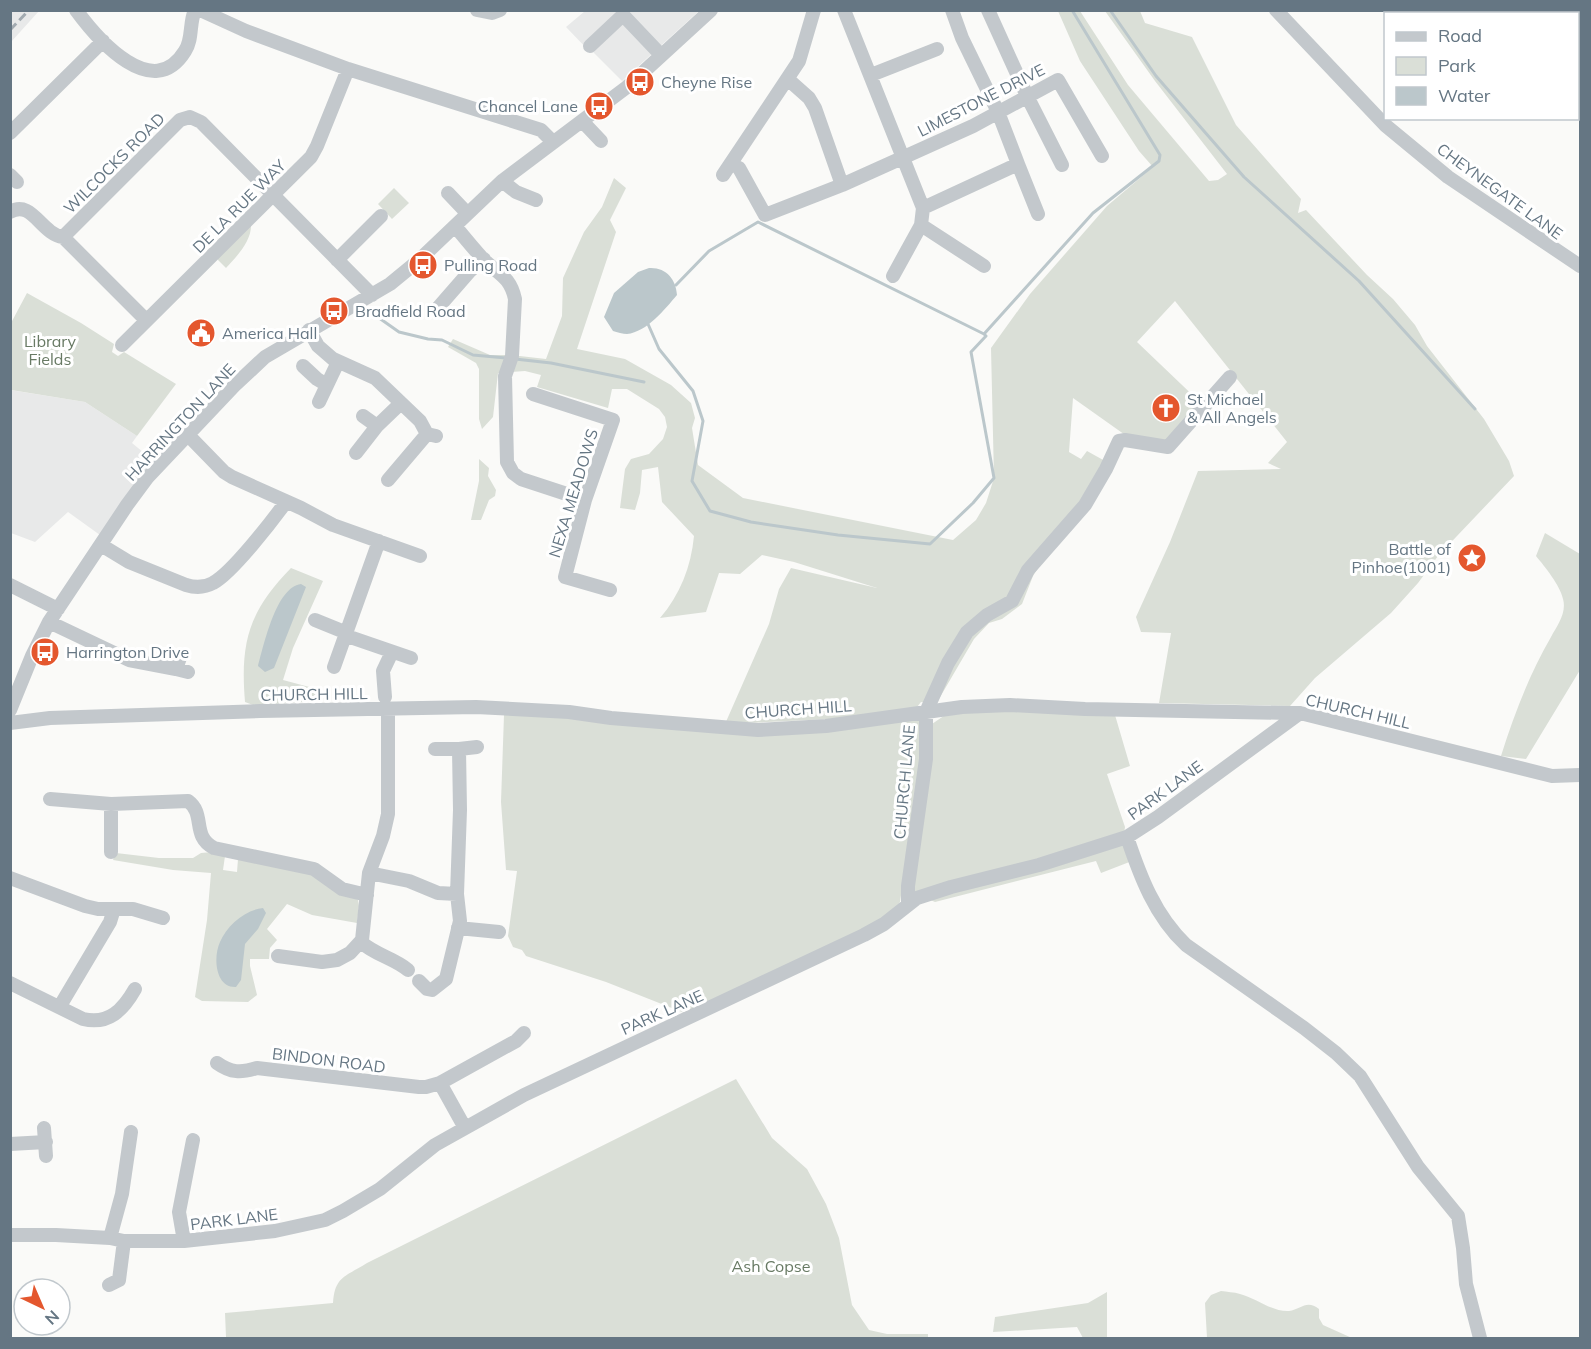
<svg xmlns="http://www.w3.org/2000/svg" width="1591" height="1349" viewBox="0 0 1591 1349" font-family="Mulish,sans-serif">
  <rect width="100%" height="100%" fill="#fafaf8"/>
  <path fill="#e8e9e9" d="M11,10l28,1 -28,31 -1,-31z
    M585,11h114l-77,70 -29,-29 -2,1 -25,-26z
    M10,390l75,12 52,34 -5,7 23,19 -55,73 -32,-23 -33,30 -24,-9z"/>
  <path fill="#dadfd7" d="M1058,11h22l48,74 81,96 9,-1 9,-6 -72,-93 -50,-70h35l5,12 47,14 44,88 65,74 -3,14 8,-3 61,65 26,24 22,26 12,21 57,73 25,42 5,15 -76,80 -20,27 -27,30 -76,65 -25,28 -131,-3 12,-70 -30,-1 -5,-15 34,-75 28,-71 83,-2 -13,-6 19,-21 -112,-141 -38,41 67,64 -36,41 -40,-10 -55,-39 -4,54 12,7 6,-8 18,10 -72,115 -11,28 -20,15 -13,4 -15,16 -38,65 -15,-2 -4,5 -67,11 -125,6 44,-100 10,-35 12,-21 86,20 -83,-26 -32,-7 -22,19 -21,-1 -13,39 -46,6c20,-23 31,-51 34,-82l-32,-34 -4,-35 -16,3 -2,23 -5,17 -15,-2 5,-39 6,-10 18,-5 14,-15 4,-12 -2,-10 -6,-8 -32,-20h-15l-4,19 -71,-21 4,-12 -16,-4 -27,2 -5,44 -11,12 -3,-10v-50l-3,-6 -28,-16 5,-8 37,16h21l35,4 16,-43 1,-38 21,-46 18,-25 12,-29 12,10 -16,32 6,12 -39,117 48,10 46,26 20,18 4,15 -3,10 6,37 45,33 210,42 23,-20 10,-17 8,-25 -3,-130 39,-54 77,-88 46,-39 -14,-16 -59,-90z
    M394,188l15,15 -17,16 -14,-15z
    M251,224c1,17 -14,32 -25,44l-8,-8v-4z
    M27,293l54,30 33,21 -2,8 6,4 6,-4 52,32 -39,52 -52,-34 -74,-12v-67z
    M479,459l10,9 -1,8 8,14 -1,6 -6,4 -8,20h-10l8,-39z
    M1545,533l35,21v116l-54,89 -25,-3c13,-41 28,-81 50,-119 6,-11 16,-24 12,-38 -3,-14 -18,-32 -27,-43z
    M291,568l32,13 -30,67 -10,32 30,8 8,6v7l-68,4 -8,-3c-5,-60 4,-91 46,-134z
    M1011,709l104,6 15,51 -23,8 18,53 -1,7 8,27 -31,12 -5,-12 -161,41 -20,-9 -3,-17 20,-152 16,-11z
    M504,715l55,1 131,13 224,-11 6,3 1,37 -21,144 -6,10 -13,9 -194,93 -81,-32 -80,-26 -4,-6 -9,-3 -5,-11 9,-65 -11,-1 -5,-68z
    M212,852l13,4 -2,14 14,2 1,-13 69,13 51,28 1,6 -2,17 -45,-8 -25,-11 -20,25 10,11 -7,8 -1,11h-19v7l7,29 -9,7 -46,-1 -7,-4 12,-77 4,-47 -38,-3 -60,-10 3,-7 43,5h34l8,-5z
    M736,1079l36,59 35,31 19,35 13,34 13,67 17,25 18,4h41v4h-717l15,-1 -1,-24 108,-10c2,-27 12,-26 34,-40z
    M1221,1291c6,1 13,1 19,3 16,4 32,18 49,17 12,-2 18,-12 30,-2v9l4,7 29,13h-145l-2,-35 6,-8z
    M1107,1292v46h-24l-6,-11 -84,5 2,-15 93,-14z"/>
  <path fill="#bbc7cb" d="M649,268c17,-1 27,11 28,27 -12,14 -30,37 -50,39 -4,0 -10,-2 -14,-3l-9,-14 10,-24 24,-21z
    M301,584l5,3 -32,81 -9,4 -7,-6c6,-21 18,-79 43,-82z
    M263,908l3,5 -8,16 -13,15 -4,36 -5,7c-21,1 -23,-30 -16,-45 7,-17 25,-32 43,-34z"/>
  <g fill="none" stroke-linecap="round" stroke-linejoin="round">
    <path stroke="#bbc7cb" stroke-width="3" d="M1110,10l46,66 88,101 115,104 116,128
      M676,285l33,-34 49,-29 226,112
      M372,313l27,19 29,7 14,1 31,15 33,3
      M648,324l11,25 34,42 10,30 -11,60 18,30 41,11 87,13 92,9 43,-41 21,-25 -23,-126 15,-16 -2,-2 109,-121 66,-52 1,-6 -88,-145
      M515,359l36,4 93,19"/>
    <path stroke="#c3c8cc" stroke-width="14" d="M76,10c22,30 77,93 109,41 8,-12 4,-28 10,-41
      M200,10l46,21 102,38 193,61 12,12
      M477,10l15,3 8,-3
      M844,10l79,198 -2,17 -28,51
      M952,10l10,28 36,74 20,52
      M988,10l39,86 35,69
      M1276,10l109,115 63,52 132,89
      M590,46l33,-31 38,40
      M871,75l66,-26
      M791,82l18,16 6,10 27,77
      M583,122l18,19
      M10,133l93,-92
      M739,168l26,47 77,-30 131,-59 85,-46 44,76
      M10,175l7,7
      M723,175l76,-114 15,-51
      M502,181l14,11 20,8
      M448,193l19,20
      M923,208l95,-44 20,50
      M10,212c22,-13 31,22 53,25
      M921,225l63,41
      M455,226c9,11 18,22 28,33 15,15 27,17 32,40l-3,57 -7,20 2,86 6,11 8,6 64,21
      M63,237l117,-117 10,-3 11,5 171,173
      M63,237l83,83
      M337,260l44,-44
      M436,310l34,-39 14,-12
      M309,330l9,16 15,13 42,19 45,43 7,13 9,2
      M122,345l189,-188 6,-11 31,-77
      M303,366l14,13 10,6
      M533,394l80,26 -28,80 -20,77 45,13
      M319,402l19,-40
      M363,416l14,10
      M188,435l36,37 8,5 69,31 32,17 87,31
      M356,453l21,-27 24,-23
      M388,480l39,-46
      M101,545l28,17 57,23c10,3 18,3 27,-2 19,-10 59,-62 73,-81
      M10,585l48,24
      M315,620l32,13
      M49,622l80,38 47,9
      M347,636l64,22
      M181,655l-5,14 12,3
      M334,667l45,-126
      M385,697l-2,-26 9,-19
      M10,710l22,-54 17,-34 78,-117 20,-27 87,-92 31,-29 125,-73 28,-23 84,-80 125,-94 84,-77
      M10,723l40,-5 210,-7 216,-4 93,5 42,6 147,12 68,-4 136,-19 48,-2 75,4 205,4h10l252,63 28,-1
      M459,749l18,-2
      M50,799l61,5 77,-3c18,13 3,35 26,47l100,21 28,20 25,6
      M1127,837c13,39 28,79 59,108l118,83 32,25 24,23 58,91 40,49 5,32 3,36 14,54
      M111,852v-48
      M369,873l40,8 29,12 19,1
      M10,878l75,28 13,3h35l30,9
      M908,904v-18l18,-127v-47l22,-49 19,-31 20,-17 25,-14 16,-31 57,-65 21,-36 13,-28 6,-1 43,7 62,-70
      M458,928l41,4
      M361,942c14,13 33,16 47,28
      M278,956l44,6 15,-2 13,-7 12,-13 7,-67 14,-37 5,-22v-105
      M419,981l8,8 5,1 14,-11 14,-58 -3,-27 3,-84 -1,-61h-24
      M10,983l73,36c26,6 40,-9 52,-30
      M60,1006l50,-84 4,-13
      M217,1063c14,10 24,10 40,5l162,19h7l14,-4 25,45
      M440,1083l76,-42 8,-8
      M44,1128l2,28
      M10,1144l36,-2
      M10,1235h46l54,3 14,3h60l91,-10 50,-11 18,-9 37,-22 55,-44 89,-50 340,-160 20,-11 33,-26 34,-11 88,-22 88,-28 31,-20 142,-104
      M110,1238l12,-44 9,-62
      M184,1241l-5,-29 14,-72
      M109,1285l10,-5 5,-39"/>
    <path stroke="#a2aab0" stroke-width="3" stroke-dasharray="9 4.5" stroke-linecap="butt" d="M10,30l19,-20"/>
  </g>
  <defs>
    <g id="bus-disc" transform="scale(1.5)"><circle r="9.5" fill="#e4572e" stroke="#fff"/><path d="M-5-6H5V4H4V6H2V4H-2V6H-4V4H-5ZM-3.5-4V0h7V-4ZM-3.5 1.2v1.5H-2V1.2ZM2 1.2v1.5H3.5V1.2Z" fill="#fff"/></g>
    <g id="civic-disc" transform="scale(1.5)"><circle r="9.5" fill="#e4572e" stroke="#fff"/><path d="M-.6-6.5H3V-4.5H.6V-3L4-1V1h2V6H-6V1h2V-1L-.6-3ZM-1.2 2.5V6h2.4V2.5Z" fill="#fff"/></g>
    <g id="church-disc" transform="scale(1.5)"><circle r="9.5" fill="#e4572e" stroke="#fff"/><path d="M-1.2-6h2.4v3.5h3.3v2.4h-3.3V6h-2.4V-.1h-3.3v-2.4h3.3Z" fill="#fff"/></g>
    <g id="sight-disc" transform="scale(1.5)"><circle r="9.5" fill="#e4572e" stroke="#fff"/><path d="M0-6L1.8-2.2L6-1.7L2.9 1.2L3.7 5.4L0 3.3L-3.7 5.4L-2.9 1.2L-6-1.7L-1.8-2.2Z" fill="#fff"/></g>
  </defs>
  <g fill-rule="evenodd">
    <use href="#bus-disc" x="640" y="82"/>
    <use href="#bus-disc" x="599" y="106"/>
    <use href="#bus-disc" x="423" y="265"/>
    <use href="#bus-disc" x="334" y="311"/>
    <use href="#civic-disc" x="201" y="333"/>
    <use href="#church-disc" x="1166" y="408"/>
    <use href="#sight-disc" x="1472" y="558"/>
    <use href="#bus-disc" x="45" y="652"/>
  </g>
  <g text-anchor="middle" stroke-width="6" stroke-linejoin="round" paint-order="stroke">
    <g font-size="16" fill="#657683" stroke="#fff" text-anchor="start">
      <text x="661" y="88">Cheyne Rise</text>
      <text x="578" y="112" text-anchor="end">Chancel Lane</text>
      <text x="444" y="271">Pulling Road</text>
      <text x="355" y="317">Bradfield Road</text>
      <text x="222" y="339">America Hall</text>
      <text x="1187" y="405">St Michael<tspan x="1187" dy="18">&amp; All Angels</tspan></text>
      <text x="1451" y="555" text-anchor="end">Battle of<tspan x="1451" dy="18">Pinhoe(1001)</tspan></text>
      <text x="66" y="658">Harrington Drive</text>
    </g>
    <g font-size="16" fill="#657683" stroke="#fff">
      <text transform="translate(981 100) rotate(-27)" y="6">LIMESTONE DRIVE</text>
      <text transform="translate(114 163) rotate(-45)" y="6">WILCOCKS ROAD</text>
      <text transform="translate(1500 191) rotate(36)" y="6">CHEYNEGATE LANE</text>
      <text transform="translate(239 206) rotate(-45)" y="6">DE LA RUE WAY</text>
      <text transform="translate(180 422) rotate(-47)" y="6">HARRINGTON LANE</text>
      <text transform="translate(573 493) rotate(-73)" y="6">NEXA MEADOWS</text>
      <text transform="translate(314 694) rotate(-1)" y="6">CHURCH HILL</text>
      <text transform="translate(798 709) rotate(-4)" y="6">CHURCH HILL</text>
      <text transform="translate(1358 711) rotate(13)" y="6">CHURCH HILL</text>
      <text transform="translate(904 782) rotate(-85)" y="6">CHURCH LANE</text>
      <text transform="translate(1165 790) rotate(-36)" y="6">PARK LANE</text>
      <text transform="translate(662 1012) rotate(-24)" y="6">PARK LANE</text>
      <text transform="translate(329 1060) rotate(7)" y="6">BINDON ROAD</text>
      <text transform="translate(234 1219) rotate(-7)" y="6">PARK LANE</text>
    </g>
    <g font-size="16" fill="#687a64" stroke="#fff">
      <text x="50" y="347">Library<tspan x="50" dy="18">Fields</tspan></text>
      <text x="771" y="1272">Ash Copse</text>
    </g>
  </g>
  <rect width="1591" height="1349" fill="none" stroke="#657683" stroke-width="24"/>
  <rect x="1384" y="12" width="195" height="108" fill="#ffffff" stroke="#c1c8cd" stroke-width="1.5"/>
  <rect x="1396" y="32" width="30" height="9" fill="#c3c8cc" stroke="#c1c8cd" stroke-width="1.5"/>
  <text x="1438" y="42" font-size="18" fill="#657683">Road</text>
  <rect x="1396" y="57" width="30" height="18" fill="#dadfd7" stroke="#c1c8cd" stroke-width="1.5"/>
  <text x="1438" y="72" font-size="18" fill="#657683">Park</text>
  <rect x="1396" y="87" width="30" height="18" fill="#bbc7cb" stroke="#c1c8cd" stroke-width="1.5"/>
  <text x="1438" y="102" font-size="18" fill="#657683">Water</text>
  <g transform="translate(42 1307) rotate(136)"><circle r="28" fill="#ffffff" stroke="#c1c8cd" stroke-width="1.5"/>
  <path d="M0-4.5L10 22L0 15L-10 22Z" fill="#e4572e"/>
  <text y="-9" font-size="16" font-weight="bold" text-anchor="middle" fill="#657683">N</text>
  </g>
</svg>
